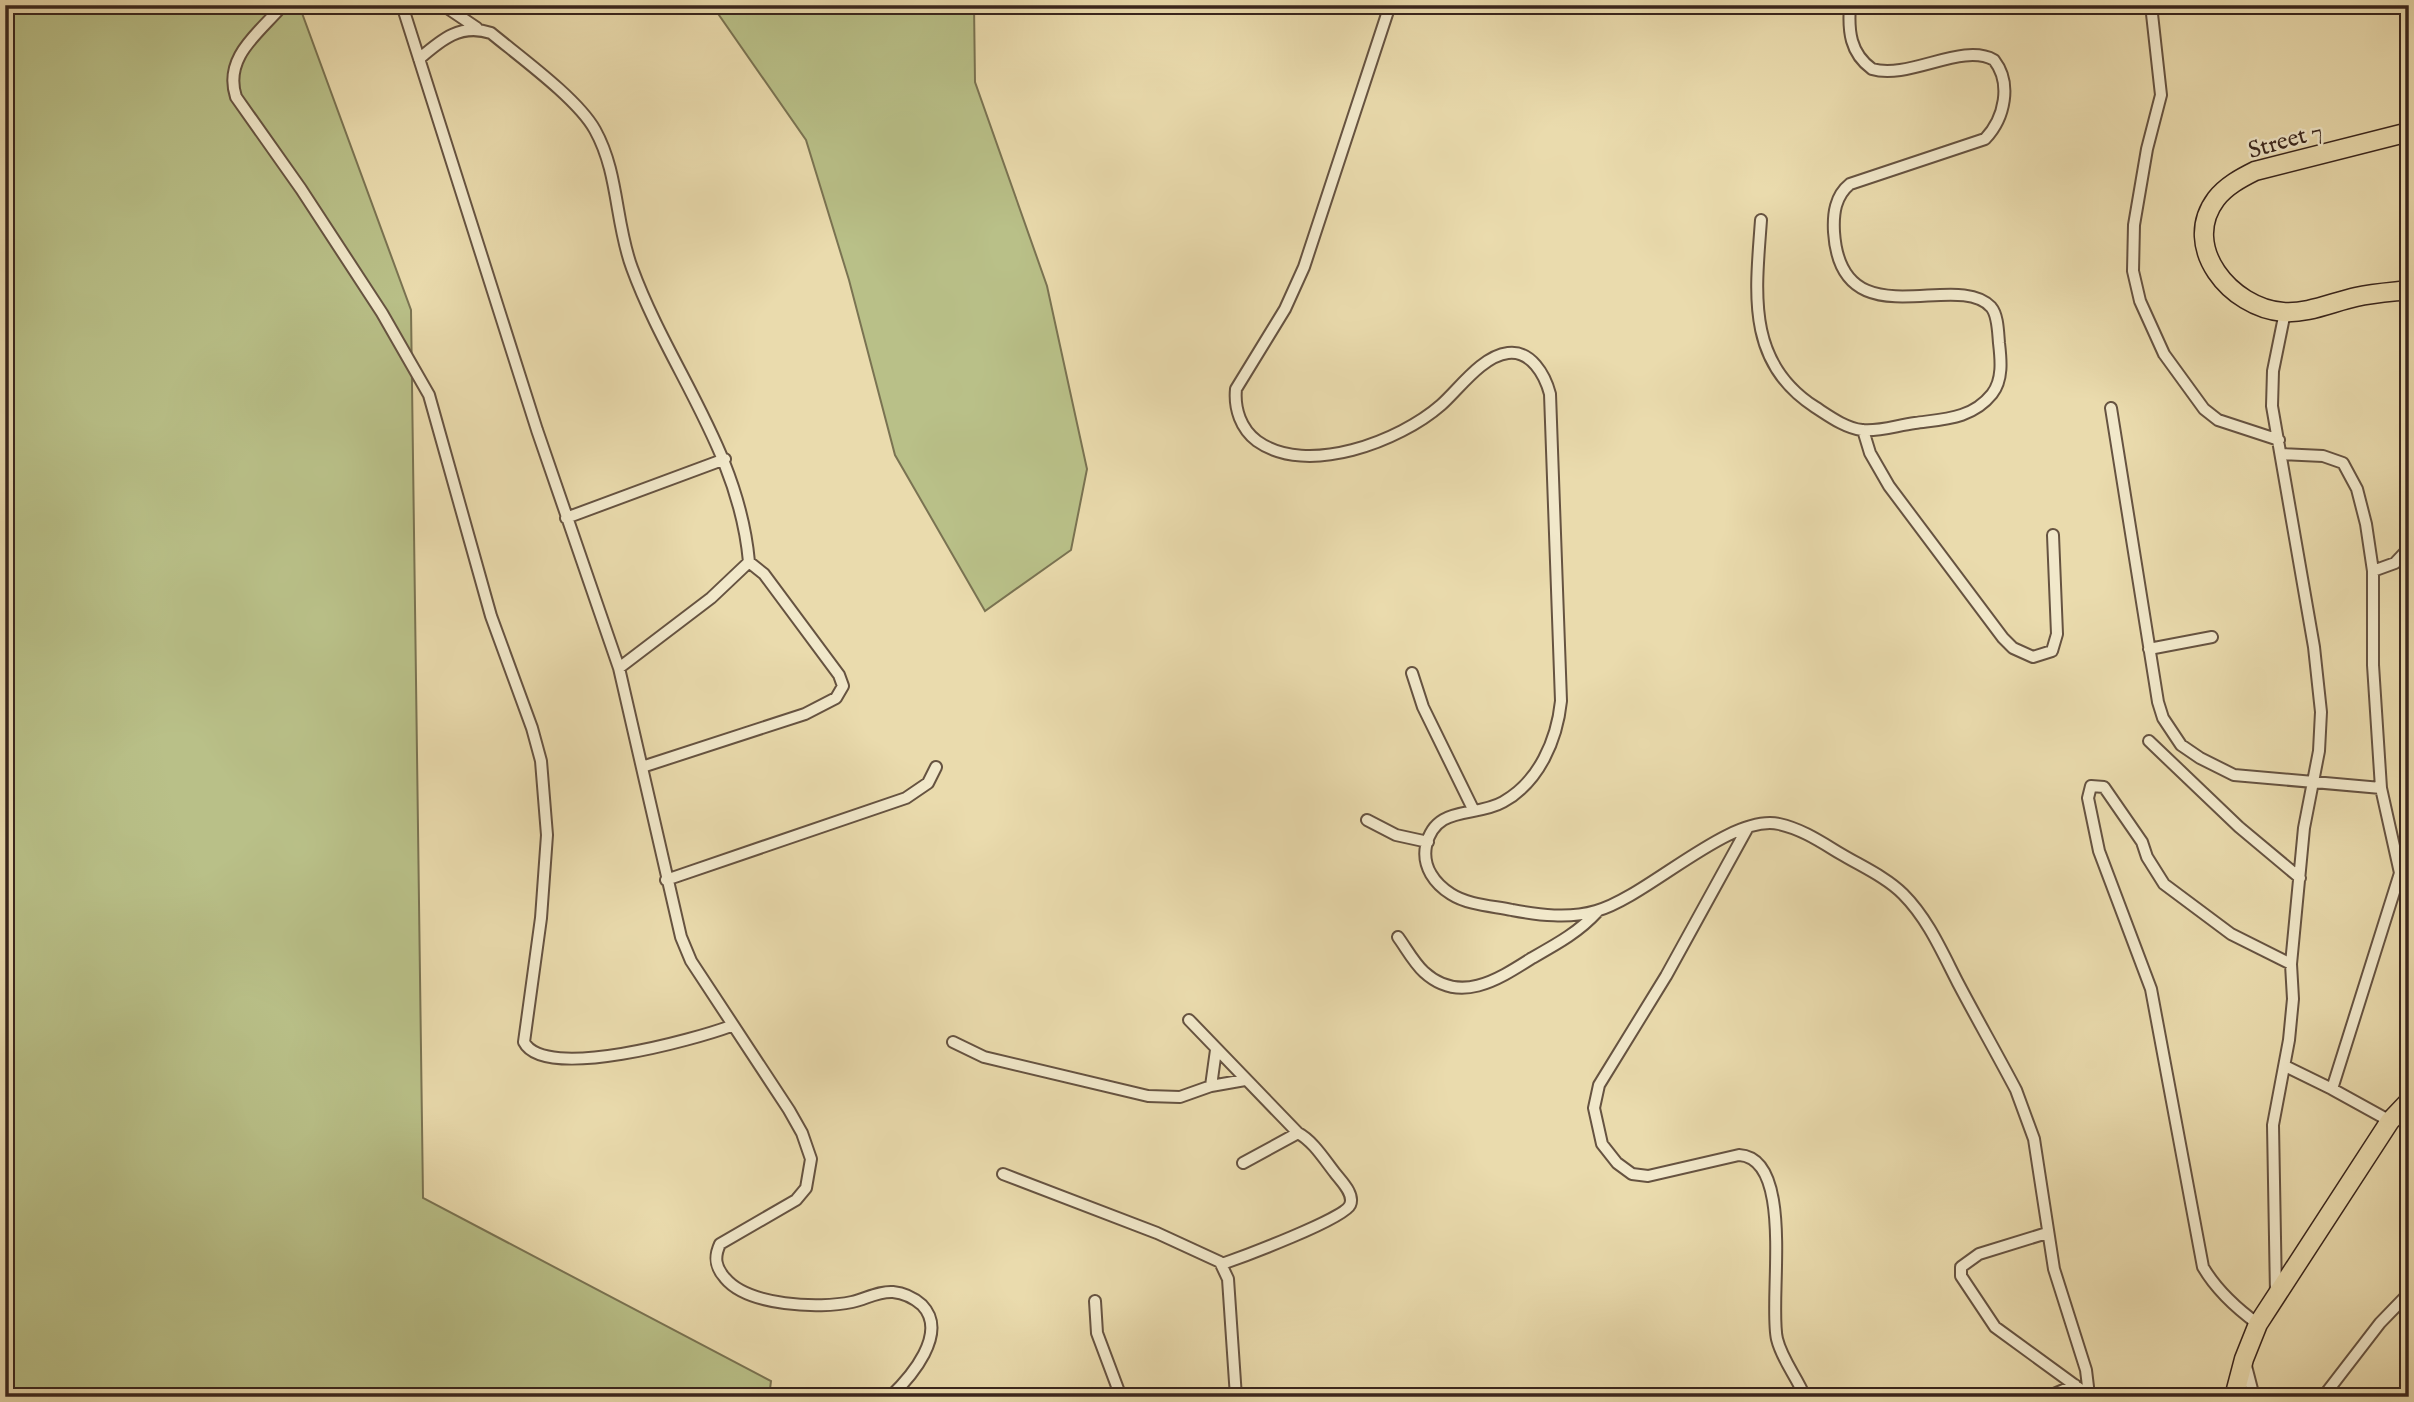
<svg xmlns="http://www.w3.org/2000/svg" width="2414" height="1402" viewBox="0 0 2414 1402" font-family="'IM FELL English',serif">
  <rect width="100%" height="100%" fill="#eadbad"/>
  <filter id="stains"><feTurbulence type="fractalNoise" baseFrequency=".00286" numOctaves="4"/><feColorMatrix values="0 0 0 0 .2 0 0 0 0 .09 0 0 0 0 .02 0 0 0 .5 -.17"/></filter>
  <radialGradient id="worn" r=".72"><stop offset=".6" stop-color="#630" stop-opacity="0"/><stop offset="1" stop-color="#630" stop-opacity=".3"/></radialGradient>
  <path fill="#b9c088" stroke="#7a7352" stroke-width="2" d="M5,5h294l112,305 12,888 348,183 -2,16h-745l-19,-18z
    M712,5h262l1,77 72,204 40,183 -16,81 -86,61 -90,-156 -46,-175 -43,-140z"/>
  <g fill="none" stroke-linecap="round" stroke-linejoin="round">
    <g stroke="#665341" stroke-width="14">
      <path id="street" d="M283,5c-24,28 -60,52 -47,92l65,92 81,124 47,82 62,221 41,112 9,33 6,74 -6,83 -17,124c20,40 172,-3 207,-16
        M402,5l135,425 82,238 62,269 10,24 98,149 13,23 9,26 -5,29 -10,12 -76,44c-6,13 -5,23 5,34 23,28 94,31 127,24 14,-3 26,-11 41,-10 11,1 21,6 29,13 27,28 -11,72 -32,92
        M443,5l34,23
        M1390,5l-86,262 -19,42 -49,80c-2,20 5,40 21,52 50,36 143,0 184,-36 18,-16 41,-49 67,-52 23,-3 37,22 42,41l11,307c-4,39 -22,81 -58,101 -28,16 -68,2 -77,44 -4,21 9,38 25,48 17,11 42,12 61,16 27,5 57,9 84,1 51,-14 134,-98 183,-87 23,5 42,18 62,30 20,12 45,23 62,40 25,25 39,58 55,89 19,36 39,71 58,107l18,49 20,130 32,101 3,25
        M2151,5l10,90 -14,54 -13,76 -1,46 7,30 24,53 40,55 14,11 61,20
        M419,59c22,-19 41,-36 72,-26 29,24 87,66 104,97 24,43 20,93 37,138 37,101 107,182 117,294
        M1761,220c-5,71 -16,142 54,187 14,9 30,21 47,23 17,2 36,-5 53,-7 29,-4 57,-4 77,-29 11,-14 9,-34 7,-51 -1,-11 -1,-28 -8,-36 -35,-38 -150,35 -157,-75 -1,-18 1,-36 16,-48l135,-45c20,-21 27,-56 9,-79 -32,-18 -85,20 -122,9 -22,-16 -24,-38 -22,-64
        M2111,408l47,294 5,16 18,27 19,13 34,17 147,13
        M1863,430l7,23 19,33 114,152 10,10 20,9 19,-6 5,-17 -4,-99
        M2281,454l42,2 20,7 14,26 9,35 7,47v94l8,123 19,85 -68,216 58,32
        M566,518l159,-59
        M2373,571l22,-8 14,-15
        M2149,649l63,-12
        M619,668l92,-70 38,-36 15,12 75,101 4,11 -7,12 -31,16 -163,53
        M1412,673l11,34 50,102
        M2149,741l90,86 61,51
        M1367,820l29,15 32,7
        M1748,827l-82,149 -67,109 -5,23 8,36 15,19 15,11 16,2 91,-21c57,3 29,147 38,184 5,21 20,38 28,58
        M666,880l240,-82 22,-15 8,-16
        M1398,937c8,11 16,26 26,35 36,33 75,7 108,-14 25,-14 47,-26 66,-47
        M1189,1020l109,113
        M953,1042l31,15 164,39 32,1 31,-11 34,-6
        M2285,1066l47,23
        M1211,1086l5,-36
        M1003,1174l154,59 63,29 8,17 8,118
        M2047,1233l-68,21 -18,13v9l34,51 96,70
        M1222,1264c20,-7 122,-45 128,-59 5,-11 -9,-24 -15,-32 -11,-14 -22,-32 -37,-40l-55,30
        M2276,1294l-3,-169 16,-85 4,-41 -2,-35 13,-136 15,-77 2,-39 -7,-65 -42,-241 1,-35 12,-59
        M1095,1301l2,32 24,64
        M2258,1324c-22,-16 -41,-33 -55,-57l-52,-278 -52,-138 -11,-53 3,-12 13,1 38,55 5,15 17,27 67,50 60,30
        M2246,1366l8,31
        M2047,1397l28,-12
        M2323,1397l57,-74 29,-30"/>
    </g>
    <g stroke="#3a261d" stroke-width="21">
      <path id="primary" d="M2409,132l-154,39c-14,7 -29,15 -39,28 -36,48 15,109 67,113 24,2 50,-10 73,-15 17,-4 35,-5 53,-7
        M2234,1397l10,-38 14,-35 132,-203 19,-20"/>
    </g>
    <use href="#street" stroke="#f1e8ca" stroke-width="10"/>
    <use href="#primary" stroke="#eadbad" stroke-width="18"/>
  </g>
  <g text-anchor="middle" stroke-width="5" stroke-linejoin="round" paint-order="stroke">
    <g font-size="24" fill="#3a261d" stroke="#f1e8ca">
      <text transform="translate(2285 140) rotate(-16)" y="8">Street 7</text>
    </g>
  </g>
  <rect width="2414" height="1402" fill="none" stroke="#eadbad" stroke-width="28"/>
  <rect x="7" y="7" width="2400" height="1388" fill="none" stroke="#3a261d" stroke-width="3.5"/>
  <rect x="14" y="14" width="2386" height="1374" fill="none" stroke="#3a261d" stroke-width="2"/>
  <rect width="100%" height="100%" filter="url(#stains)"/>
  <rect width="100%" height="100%" fill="url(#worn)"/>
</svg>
